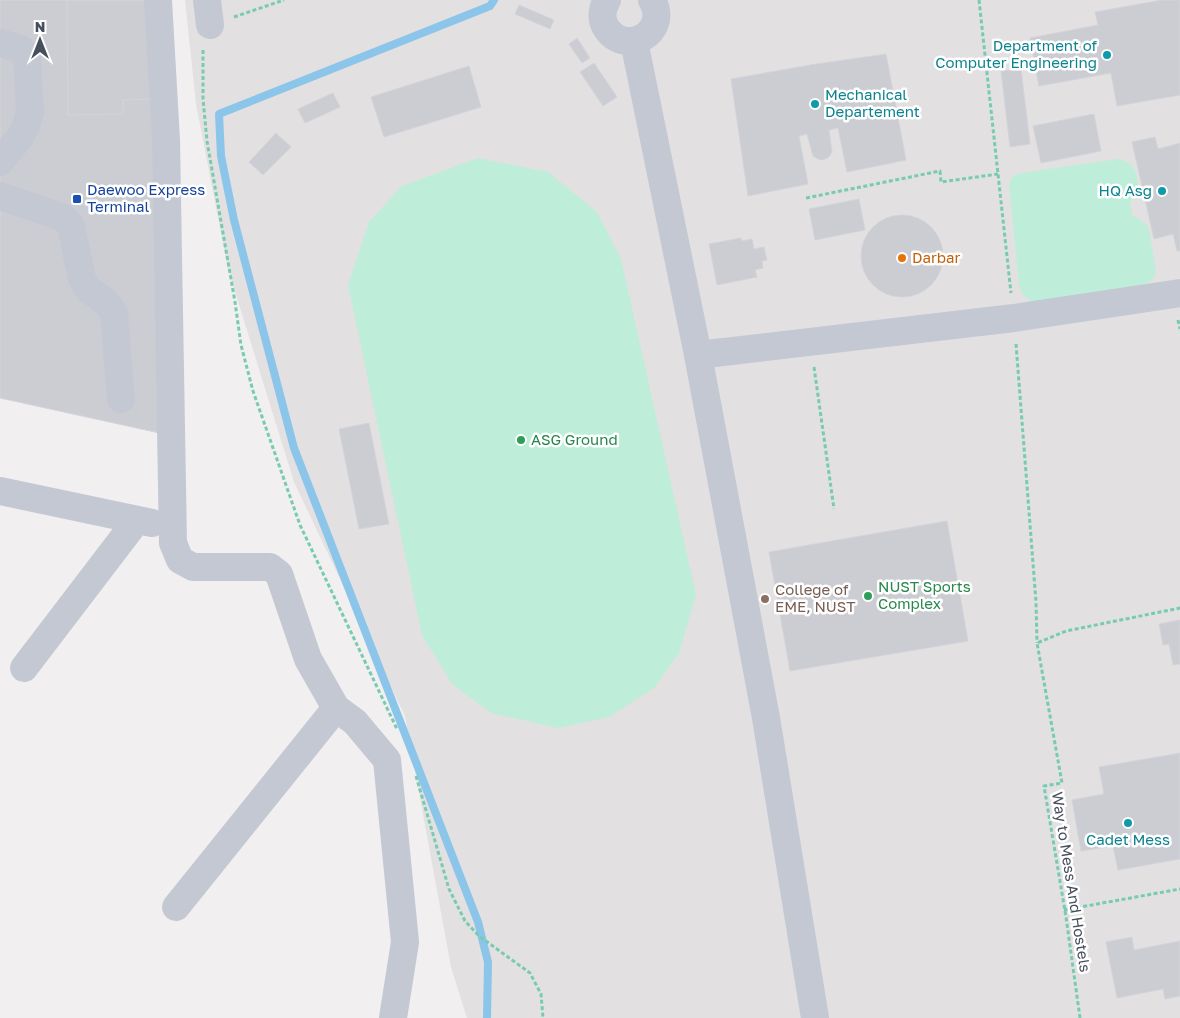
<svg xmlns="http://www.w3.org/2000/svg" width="1180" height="1018" viewBox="0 0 1180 1018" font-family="'Golos Text',sans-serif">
  <rect width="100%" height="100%" fill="#f1efef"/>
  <path fill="#e2e0e1" d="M185,0h995v1018h-713l-16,-51 -46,-251 -111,-234 -66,-213 -32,-165z"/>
  <path fill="#beeeda" d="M478,158l70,14 49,40 24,47 75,336 -17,58 -25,35 -45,29 -51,11 -67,-15 -39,-29 -30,-49 -74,-350 21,-63 33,-36z
    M1118,159c19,4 18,14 21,31l-9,12 2,13 15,10 2,5 7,41 -2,7 -10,8 -111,16c-9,-5 -12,-8 -14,-18l-10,-100c2,-7 5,-9 12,-11z"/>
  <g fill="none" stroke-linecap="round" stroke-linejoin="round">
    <path stroke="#8cc5ea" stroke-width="8" d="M487,1018l1,-56 -10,-40 -184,-474 -60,-228 -13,-64 -2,-42 271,-108 4,-6"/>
  </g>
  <path fill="#cccdd3" stroke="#d3d4da" d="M0,0h147l17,434 -164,-36z
    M67,0h86l2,99 -32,1v14l-55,1z
    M1162,0h18v95l-63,11 -6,-33 -72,13 -9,-48 68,-13 -3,-13z
    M519,5l35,15 -4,9 -35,-15z
    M577,38l13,20 -8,5 -13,-19z
    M886,54l20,106 -59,12 -9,-44 -9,2 3,22 -3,5 -6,3 -5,-1 -5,-3 -6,-22 -8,2 9,48 -60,12 -17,-117 79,-14z
    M594,63l23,34 -14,9 -23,-34z
    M469,66l12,41 -97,30 -13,-40z
    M1021,69l9,75 -20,3 -9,-76z
    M333,93l7,14 -35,16 -7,-14z
    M1094,114l7,37 -60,12 -8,-37z
    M276,133l15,14 -28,28 -14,-13z
    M1155,137l3,12 22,-6v108h-3l-4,-17 -19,5 -22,-97z
    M859,199l6,31 -50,10 -6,-31z
    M861 256a41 41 0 1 1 82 0a41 41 0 1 1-82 0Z
    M741,238l1,3 10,-2 2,10 10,-2 3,13 -5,1 1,7 -8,2 2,7 -40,8 -8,-41z
    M369,423l20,101 -30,5 -20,-100z
    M947,521l21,120 -178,30 -21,-119z
    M1180,620v44l-7,1 -4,-21 -6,1 -4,-21z
    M1180,753v106l-62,11 -5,-24 -32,5 -9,-51 32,-6 -5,-27z
    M1132,937l2,13 46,-9v55l-15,3 -2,-10 -46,9 -11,-56z"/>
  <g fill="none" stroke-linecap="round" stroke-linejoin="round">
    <path stroke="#77cbb1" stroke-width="3" stroke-dasharray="4 2.5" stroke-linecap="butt" d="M979,0l32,293
      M234,17l50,-17
      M203,50v49l4,42 28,161 6,43 12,46 47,134 97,204
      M806,198l134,-27 1,11 57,-8
      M1178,320l2,9
      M1016,344l20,258 1,41
      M814,367l20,142
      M416,776l33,113 16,32 14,15 51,37 11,21 2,24
      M1064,910l116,-21
      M1080,1018l-14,-101 -22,-131 18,-3 -25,-140 29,-12 114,-23"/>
    <path stroke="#c3c8d3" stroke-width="28" d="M158,0l8,140 7,403 7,17 13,7h77l9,7 29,85 28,49 19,14 32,38 18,182 -12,76
      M207,0l3,25
      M607,0c-5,8 -6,18 -2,26 19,33 66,6 47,-26
      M634,41l64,314 68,363 49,300
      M0,43l21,6 6,7 3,56 -4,14 -6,11 -20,25
      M0,196l64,22 7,8 11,53 5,9 20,15 7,10 7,86
      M698,355l316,-37 166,-25
      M0,491l152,32
      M24,668l113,-148
      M176,907l160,-199"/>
  </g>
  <g fill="#0f9aa8" stroke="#fff" stroke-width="2">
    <circle cx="1107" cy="55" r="5"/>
    <circle cx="815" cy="104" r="5"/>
    <circle cx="1162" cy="191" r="5"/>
    <circle cx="1128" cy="823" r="5"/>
  </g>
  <rect fill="#1a4fb4" stroke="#fff" stroke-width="2" x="72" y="194" width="10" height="10" rx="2.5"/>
  <circle fill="#e8710a" stroke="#fff" stroke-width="2" cx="902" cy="258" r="5"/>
  <g fill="#2e9e5b" stroke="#fff" stroke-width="2">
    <circle cx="521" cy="440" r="5"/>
    <circle cx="868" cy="596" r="5"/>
  </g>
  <circle fill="#8d6e63" stroke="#fff" stroke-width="2" cx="765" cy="599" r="5"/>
  <g text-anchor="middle" stroke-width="5" stroke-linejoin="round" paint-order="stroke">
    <g font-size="15" fill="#0d838f" stroke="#fff" text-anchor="end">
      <text x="1097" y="51">Department of<tspan x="1097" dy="17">Computer Engineering</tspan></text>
      <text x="825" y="100" text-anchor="start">Mechanical<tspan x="825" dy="17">Departement</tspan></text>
      <text x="1152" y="196">HQ Asg</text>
      <text x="1128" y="845" text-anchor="middle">Cadet Mess</text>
    </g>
    <g font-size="15" fill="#164399" stroke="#fff" text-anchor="start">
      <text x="87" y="195">Daewoo Express<tspan x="87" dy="17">Terminal</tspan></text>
    </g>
    <g font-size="15" fill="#c56008" stroke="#fff" text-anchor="start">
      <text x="912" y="263">Darbar</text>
    </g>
    <g font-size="15" fill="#27864d" stroke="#fff" text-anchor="start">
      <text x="531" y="445">ASG Ground</text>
      <text x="878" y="592">NUST Sports<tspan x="878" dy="17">Complex</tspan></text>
    </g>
    <g font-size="15" fill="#785e54" stroke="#fff" text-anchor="start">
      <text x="775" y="595">College of<tspan x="775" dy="17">EME, NUST</tspan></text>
    </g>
    <g font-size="15" fill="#474e5c" stroke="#fff">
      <text transform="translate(1071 882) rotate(81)" y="5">Way to Mess And Hostels</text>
    </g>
  </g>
  <g transform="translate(40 40)" stroke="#ffffff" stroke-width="4" paint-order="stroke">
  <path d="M0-4L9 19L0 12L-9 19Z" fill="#474e5c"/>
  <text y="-8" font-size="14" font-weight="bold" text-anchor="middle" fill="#474e5c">N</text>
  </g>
</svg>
